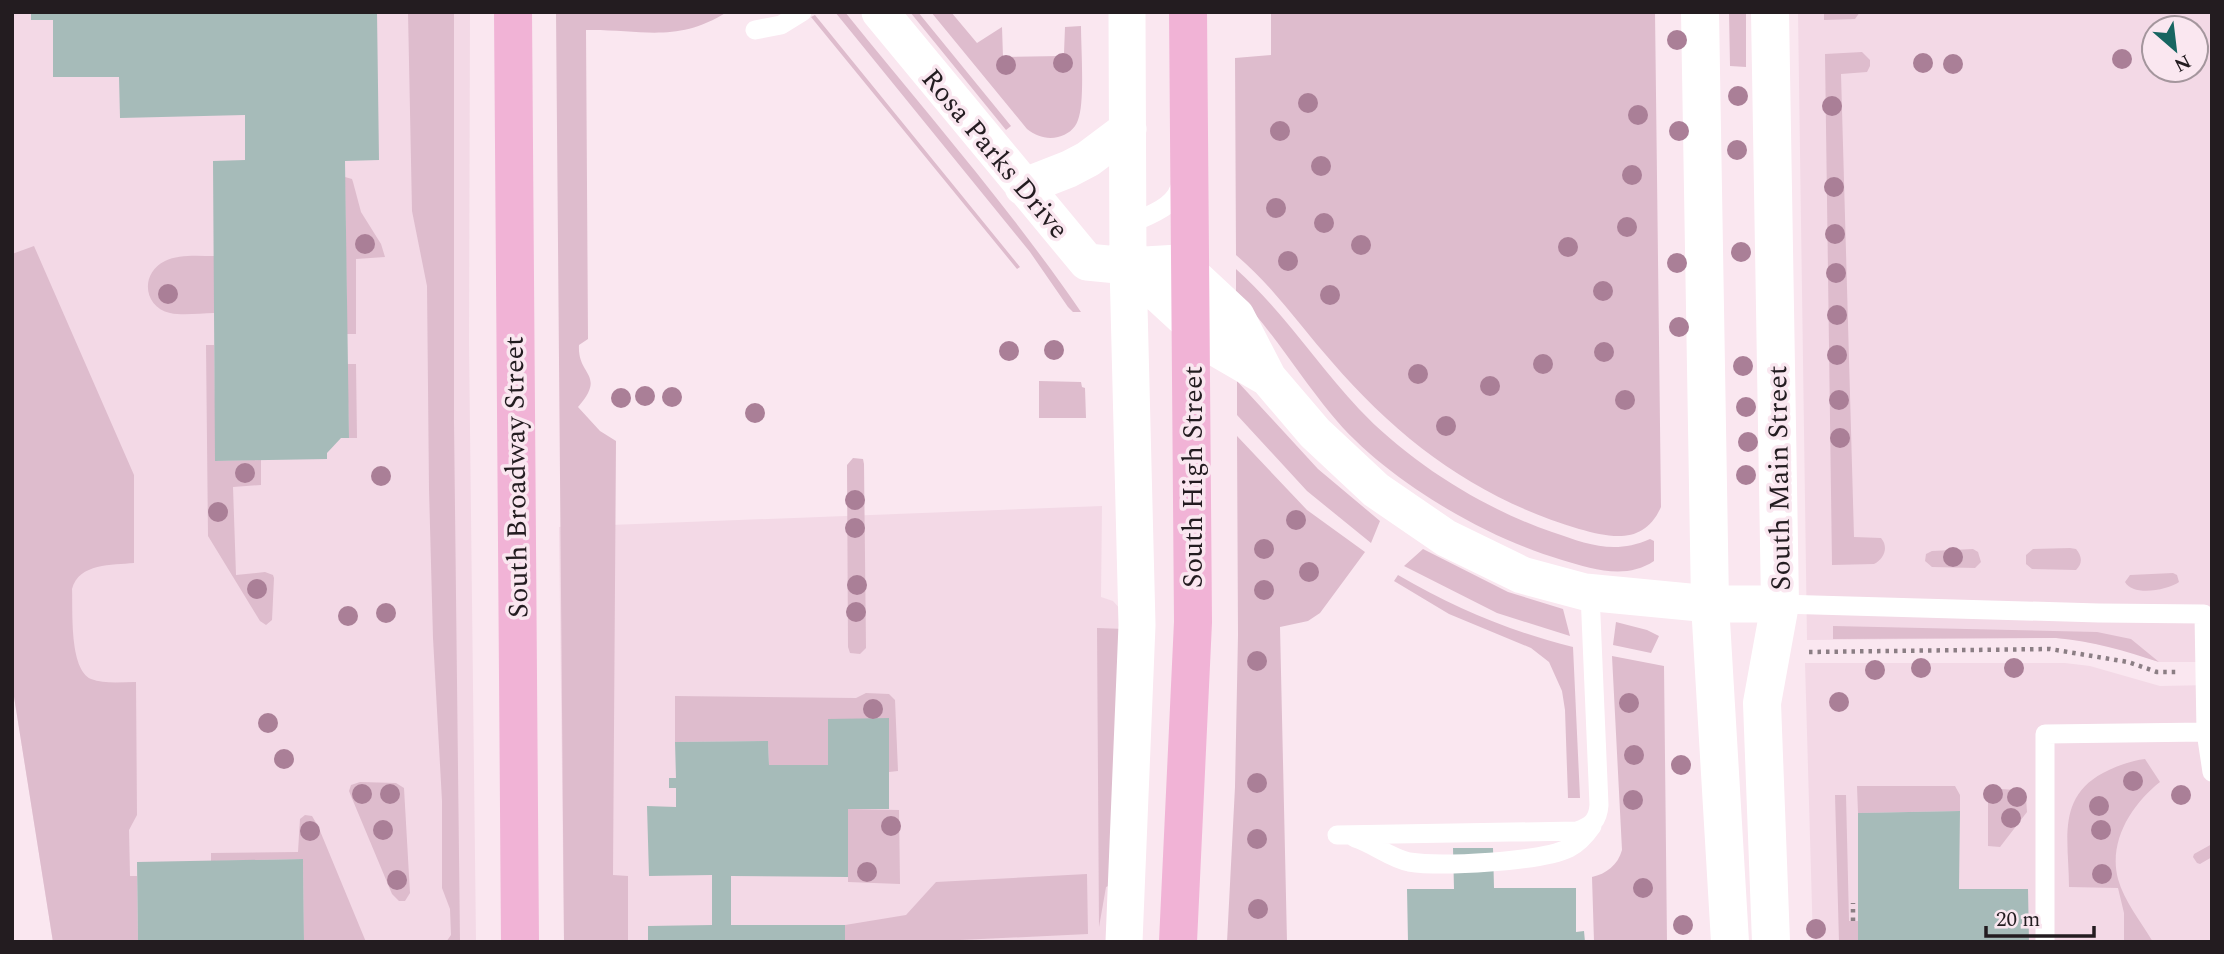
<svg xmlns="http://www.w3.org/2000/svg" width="2224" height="954" viewBox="0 0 2224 954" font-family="Spectral,serif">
  <rect width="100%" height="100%" fill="#fae7f0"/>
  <path fill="#f3d9e6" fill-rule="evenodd" d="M12,12h458l-1,332 7,598h-423l-41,-258z
    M1798,12h414v650h-53l-38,-13 -44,-9 -21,-2 -249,2zM2154,28h42v42h-42z
    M1102,506l-1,91 12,4 9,10 -15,331h-543l-5,-415z
    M1805,663h260l25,3 70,20 52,-1v257h-399z"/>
  <path fill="#debccd" d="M408,12h46v410l6,520h-14l5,-7 -1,-26 -8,-21v-87l-9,-163 -4,-149 -2,-203 -15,-75z
    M556,12h171c-51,32 -86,17 -141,18l2,309 -9,6c-2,31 28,29 -1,62l22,24 16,10 -3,434 15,1v66h-64z
    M835,12h10c80,99 164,195 236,300h-8l-5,-5 -38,-55z
    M910,12h8l93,114 -5,4z
    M931,12h20l26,31 25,-16 1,30 58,-1 3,-3 1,-26 16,-1c0,22 4,77 -3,94 -3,9 -11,15 -20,17 -11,3 -22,-1 -31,-8z
    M1271,12h384l6,495c-17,38 -49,31 -82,22 -101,-30 -179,-88 -247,-167 -32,-36 -59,-76 -96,-107l-1,-197 36,-3z
    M1729,12h17v55l-16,-1z
    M1824,12h36l-5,7 -31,1z
    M815,15l205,252 -3,2 -206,-252z
    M1862,52l8,8v6l-3,6 -26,2 13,463 27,1c8,9 3,21 -7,26l-42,1 -7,-511z
    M345,177l7,2 1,3 8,30 20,32 4,13 -29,2v75h-9z
    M34,246l100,229v88c-22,2 -55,0 -62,26 1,21 -3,80 19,90 13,5 30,3 45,3l1,133 -8,15 1,46h7l1,66h-85l-41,-258v-430z
    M214,256v57c-14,0 -30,3 -44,0 -27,-6 -30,-40 -5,-52 14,-7 33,-5 49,-5z
    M1236,269c46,41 81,95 123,140 50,53 125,100 193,123 35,12 62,23 98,7l4,2v20c-28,19 -62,8 -92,-1 -79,-23 -179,-82 -231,-146 -33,-40 -59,-84 -95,-121z
    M206,345h8l2,116 45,-1v25l-28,2 3,88 29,-3 8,3 1,3 -2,42 -6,5 -6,-4 -52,-85z
    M347,364h9l1,74h-8z
    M1039,381l42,1 1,5 3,1 1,30h-47z
    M1237,381l81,88 62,52 -9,22 -64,-52 -70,-76z
    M1237,436l70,74 58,42 -45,61 -12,8 -28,6 7,315h-60l8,-155 3,-152z
    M853,458l10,1 1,5 2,184 -6,6 -10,-1 -2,-6 -1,-182z
    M2070,548l6,1c6,7 7,14 0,21l-44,-1 -6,-5v-9l7,-6z
    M1423,549l85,43 55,17 7,27 -73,-23 -93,-47z
    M1973,549l5,3 3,10 -6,6 -43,-1 -7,-6 1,-7 6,-3z
    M2173,573l4,2 2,7c-11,8 -46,15 -54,0l5,-7z
    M1398,575c57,33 111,56 175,72l7,151h-12l-3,-88 -3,-19 -13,-29 -18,-14 -82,-34 -55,-33z
    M1616,622l31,8 12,6 -8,17 -38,-8z
    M1833,626l264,6 34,7 28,23c-34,-11 -67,-21 -103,-24l-223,1z
    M1097,628l28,1 -14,256 -5,2 -7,40z
    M1612,656l52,10 3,276h-73l-2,-65c14,-3 26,-12 30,-27z
    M866,693l23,1 6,6 3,71 -9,1 -61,-53v46h-59l-1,-24 -93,1v-46l181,2z
    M2145,759l15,23c-28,22 -52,59 -42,97 6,22 23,43 35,63h-29v-29l-6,-25 -49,-1c0,-45 -13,-89 34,-114 13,-7 27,-12 42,-14z
    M360,782l36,1 8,5 6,105 -5,8h-6l-7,-7 -41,-98 -2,-5 2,-6z
    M1857,786h98l5,9v16l-102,2z
    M1988,788l27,2 11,8 1,14 -27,35 -12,-1z
    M1835,795h11l3,126h9v21h-19z
    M848,809l51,1 1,74 -52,-2z
    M305,815l7,1 6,10 48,116h-62l-1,-83 -92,2v-8l87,-1 2,-33z
    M2212,844v13l-12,7 -3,-1 -4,-6 1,-3z
    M1087,874l1,60 -170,8h-73v-17l61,-10 30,-33z"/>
  <path fill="#a6bbb9" d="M31,12h346l2,148 -34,1 4,277h-8l-14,15v6l-112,2 -2,-300 32,-1v-45l-125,3 -1,-41h-66v-57h-22z
    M889,718v91h-41v68l-117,-1v49h114v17h-197v-16l64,-1v-50l-63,1 -2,-70 29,1v-19h-7v-10h7l-1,-36 93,-1 1,24h59v-46z
    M1960,811l-1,78h69l1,53h-171v-129z
    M1453,848h40l1,40h82v44l8,-1 1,11h-177l-1,-53h47z
    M303,859l1,83h-166l-1,-80z"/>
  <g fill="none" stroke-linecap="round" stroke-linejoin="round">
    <path stroke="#8b7e84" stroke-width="4.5" stroke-dasharray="3.5 5" stroke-linecap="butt" d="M1809,652l241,-3 78,13 29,10h22
      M1853,921v-18"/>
    <path stroke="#fff" stroke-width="19" d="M755,30l26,-5 21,-13
      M1128,225c20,-10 51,-18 53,-44
      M1780,604l319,9 105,1 2,118 6,40
      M1337,835l240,-4c15,-5 21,-11 22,-26l-9,-212
      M1355,838c19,6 35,20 54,24 31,5 132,0 160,-14 10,-5 16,-12 23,-22
      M2045,942v-208l161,-2"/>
    <path stroke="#fff" stroke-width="37" d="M880,12l207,250 41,4 51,-3 57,53 32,62 47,55 61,57 70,48 76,37 63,17 125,12h70
      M1023,187l46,-18 19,-10 40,-30
      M1128,266l90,83 50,29
      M1124,942l13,-317 -9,-359 -1,-254"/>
    <path stroke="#fff" stroke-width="38" d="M1700,12l10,592 20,338
      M1770,12l10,592 -18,99 9,239"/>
    <path stroke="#f1b3d6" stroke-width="38" d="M513,12l7,930
      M1178,942l15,-320 -5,-610"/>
  </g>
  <g fill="#aa7f97">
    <circle cx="1677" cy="40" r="10"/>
    <circle cx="2122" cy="59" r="10"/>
    <circle cx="1063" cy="63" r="10"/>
    <circle cx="1923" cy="63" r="10"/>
    <circle cx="1953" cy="64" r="10"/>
    <circle cx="1006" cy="65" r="10"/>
    <circle cx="1738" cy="96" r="10"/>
    <circle cx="1308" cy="103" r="10"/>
    <circle cx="1832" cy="106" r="10"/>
    <circle cx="1638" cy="115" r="10"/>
    <circle cx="1280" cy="131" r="10"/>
    <circle cx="1679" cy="131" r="10"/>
    <circle cx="1737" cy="150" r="10"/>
    <circle cx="1321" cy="166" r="10"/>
    <circle cx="1632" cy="175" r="10"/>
    <circle cx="1834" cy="187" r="10"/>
    <circle cx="1276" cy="208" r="10"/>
    <circle cx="1324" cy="223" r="10"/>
    <circle cx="1627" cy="227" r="10"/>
    <circle cx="1835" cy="234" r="10"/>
    <circle cx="365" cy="244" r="10"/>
    <circle cx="1361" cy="245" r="10"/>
    <circle cx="1568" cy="247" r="10"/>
    <circle cx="1741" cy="252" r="10"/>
    <circle cx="1288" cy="261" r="10"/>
    <circle cx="1677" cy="263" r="10"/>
    <circle cx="1836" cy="273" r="10"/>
    <circle cx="1603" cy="291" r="10"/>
    <circle cx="168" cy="294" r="10"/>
    <circle cx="1330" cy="295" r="10"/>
    <circle cx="1837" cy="315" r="10"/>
    <circle cx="1679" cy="327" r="10"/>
    <circle cx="1054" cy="350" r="10"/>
    <circle cx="1009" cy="351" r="10"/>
    <circle cx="1604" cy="352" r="10"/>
    <circle cx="1837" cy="355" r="10"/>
    <circle cx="1543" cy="364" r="10"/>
    <circle cx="1743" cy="366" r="10"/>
    <circle cx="1418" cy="374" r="10"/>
    <circle cx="1490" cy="386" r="10"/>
    <circle cx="645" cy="396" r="10"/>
    <circle cx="672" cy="397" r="10"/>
    <circle cx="621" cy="398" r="10"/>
    <circle cx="1625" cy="400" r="10"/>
    <circle cx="1839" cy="400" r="10"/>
    <circle cx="1746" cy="407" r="10"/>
    <circle cx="755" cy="413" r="10"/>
    <circle cx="1446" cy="426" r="10"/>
    <circle cx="1840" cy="438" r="10"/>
    <circle cx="1748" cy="442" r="10"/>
    <circle cx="245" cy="473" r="10"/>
    <circle cx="1746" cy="475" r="10"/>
    <circle cx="381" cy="476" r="10"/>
    <circle cx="855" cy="500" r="10"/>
    <circle cx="218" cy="512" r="10"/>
    <circle cx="1296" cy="520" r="10"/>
    <circle cx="855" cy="528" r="10"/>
    <circle cx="1264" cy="549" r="10"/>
    <circle cx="1953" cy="557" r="10"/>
    <circle cx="1309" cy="572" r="10"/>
    <circle cx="857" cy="585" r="10"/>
    <circle cx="257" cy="589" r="10"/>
    <circle cx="1264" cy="590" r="10"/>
    <circle cx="856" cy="612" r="10"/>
    <circle cx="386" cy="613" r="10"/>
    <circle cx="348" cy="616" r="10"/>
    <circle cx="1257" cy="661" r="10"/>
    <circle cx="1921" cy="668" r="10"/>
    <circle cx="2014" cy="668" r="10"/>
    <circle cx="1875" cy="670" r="10"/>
    <circle cx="1839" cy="702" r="10"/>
    <circle cx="1629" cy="703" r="10"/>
    <circle cx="873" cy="709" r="10"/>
    <circle cx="268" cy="723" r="10"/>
    <circle cx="1634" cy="755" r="10"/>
    <circle cx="284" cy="759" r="10"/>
    <circle cx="1681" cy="765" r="10"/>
    <circle cx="2133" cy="781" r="10"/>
    <circle cx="1257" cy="783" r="10"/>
    <circle cx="362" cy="794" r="10"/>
    <circle cx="390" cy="794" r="10"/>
    <circle cx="1993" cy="794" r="10"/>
    <circle cx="2181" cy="795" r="10"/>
    <circle cx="2017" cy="797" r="10"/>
    <circle cx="1633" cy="800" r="10"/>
    <circle cx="2099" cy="806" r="10"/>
    <circle cx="2011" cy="818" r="10"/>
    <circle cx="891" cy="826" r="10"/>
    <circle cx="383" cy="830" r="10"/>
    <circle cx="2101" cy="830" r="10"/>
    <circle cx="310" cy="831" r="10"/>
    <circle cx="1257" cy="839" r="10"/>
    <circle cx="867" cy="872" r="10"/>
    <circle cx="2102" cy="874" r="10"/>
    <circle cx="397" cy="880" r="10"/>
    <circle cx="1643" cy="888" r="10"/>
    <circle cx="1258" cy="909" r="10"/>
    <circle cx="1683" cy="925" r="10"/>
    <circle cx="1816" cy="929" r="10"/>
  </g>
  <g text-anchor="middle" stroke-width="7" stroke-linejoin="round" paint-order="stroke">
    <g font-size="28" fill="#231c20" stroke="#fae7f0">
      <text transform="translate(996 153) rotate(50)" y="10">Rosa Parks Drive</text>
      <text transform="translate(515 477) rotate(-91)" y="10">South Broadway Street</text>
      <text transform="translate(1192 477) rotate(-90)" y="10">South High Street</text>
      <text transform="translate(1778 478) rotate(-91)" y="10">South Main Street</text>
    </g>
  </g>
  <rect width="2224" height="954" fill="none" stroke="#231c20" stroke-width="28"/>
  <g transform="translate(2175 49) rotate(152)"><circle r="33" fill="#fae7f0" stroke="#a4969d" stroke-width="2"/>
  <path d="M0-5L12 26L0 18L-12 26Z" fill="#176561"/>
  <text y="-10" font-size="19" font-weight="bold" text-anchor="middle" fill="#231c20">N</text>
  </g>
  <path d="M1986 926v10h108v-10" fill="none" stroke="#231c20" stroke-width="3.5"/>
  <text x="1996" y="926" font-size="21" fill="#231c20" stroke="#fae7f0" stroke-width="5" paint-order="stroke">20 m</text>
</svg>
